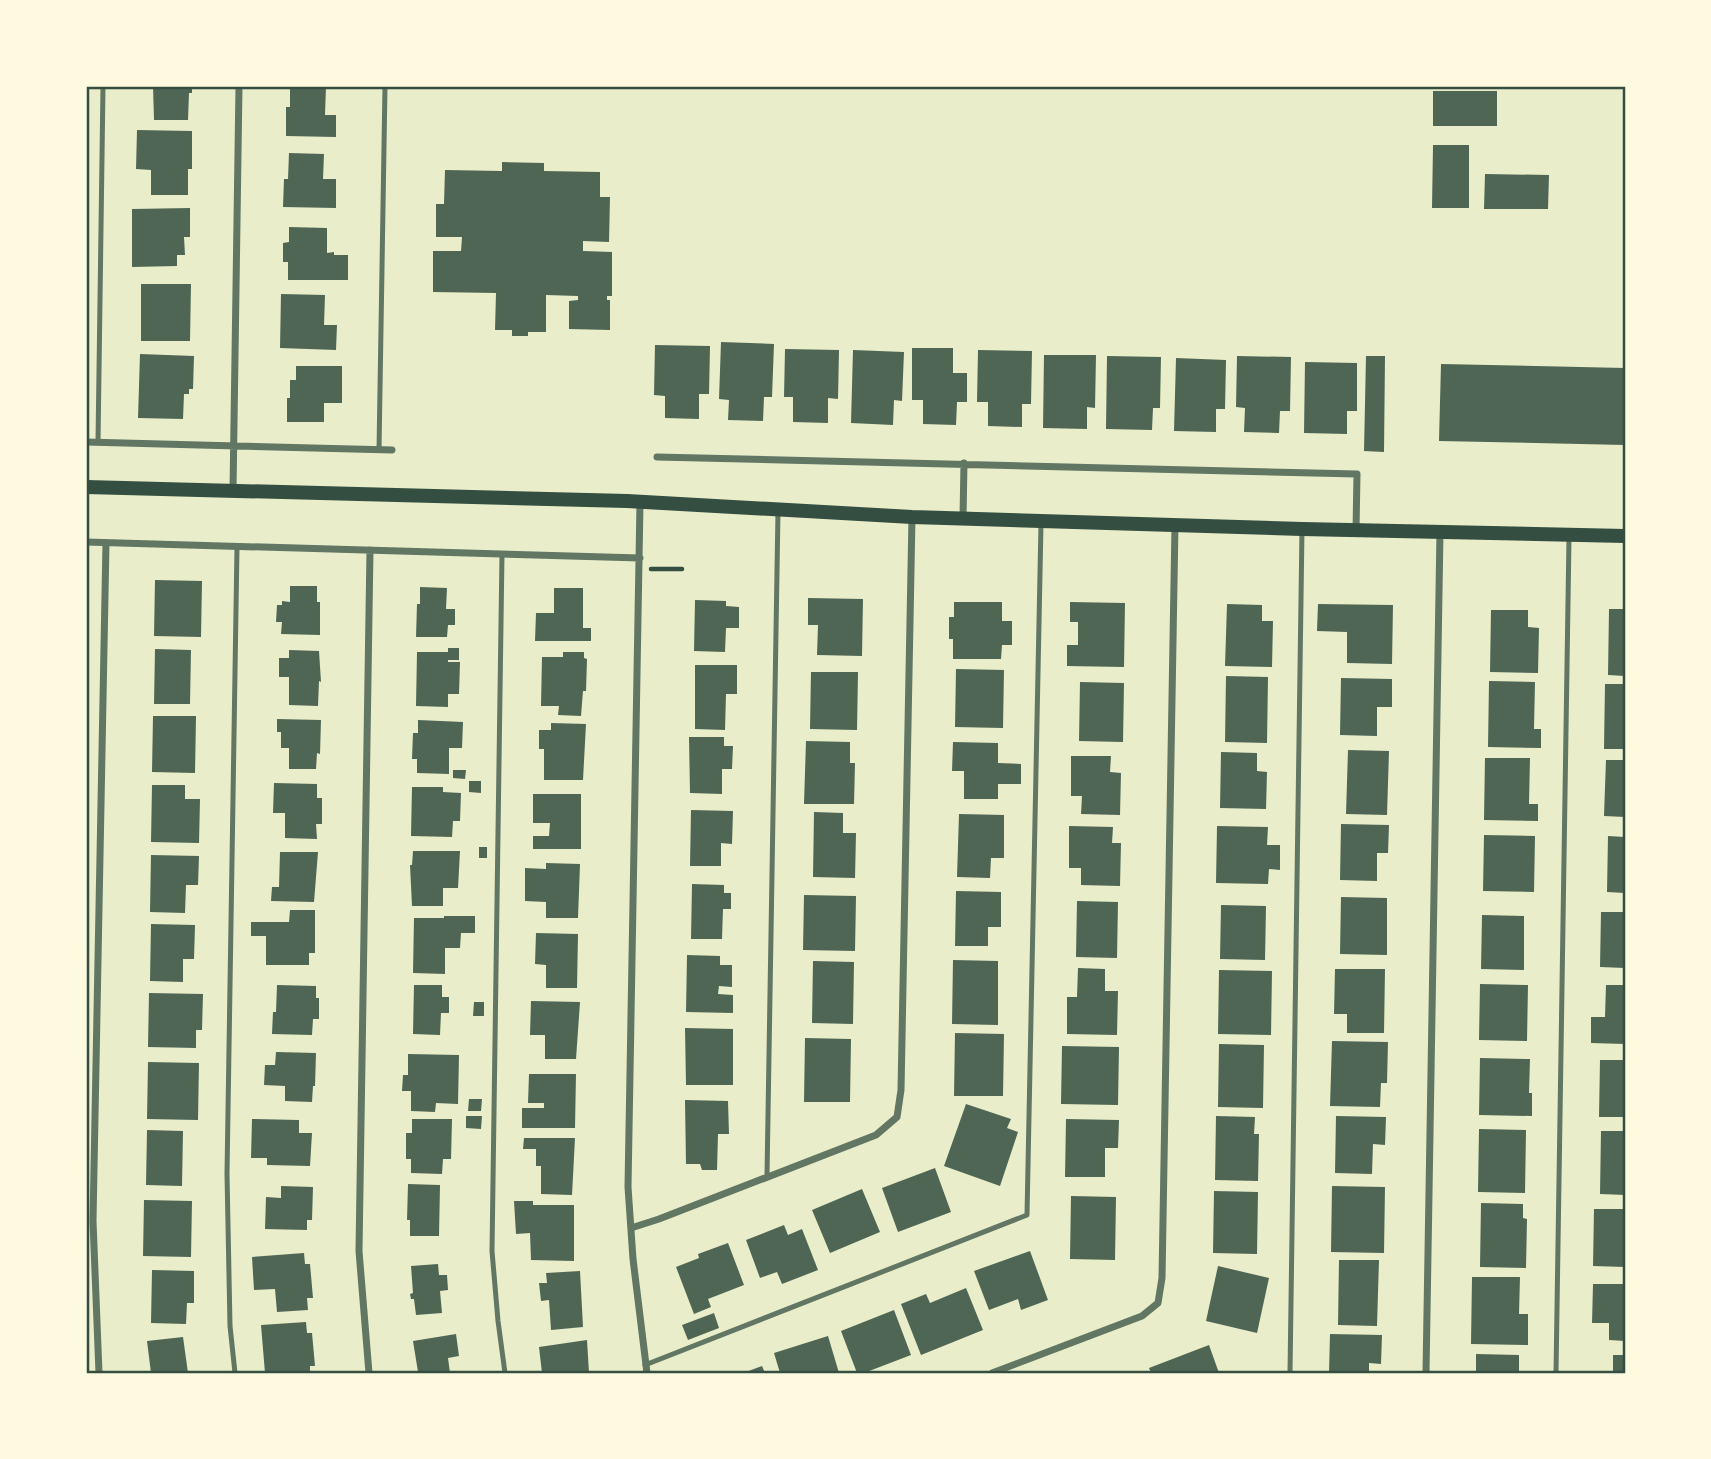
<svg xmlns="http://www.w3.org/2000/svg" width="1711" height="1459" viewBox="0 0 1711 1459" font-family="'DejaVu Sans',sans-serif">
  <rect width="100%" height="100%" fill="#e9edc9"/>
  <path fill="#4f6655" d="M153,86h39v7h-3l-1,27h-34z
    M290,86h36l-1,29h11v22l-50,-1v-29h4z
    M1433,91h64v35h-64z
    M137,130l55,1v38h-4v26h-37v-25l-15,-1z
    M1433,145h36v63h-37z
    M289,153l35,1 -1,25h13v29l-53,-1 1,-28h4z
    M502,162l42,1v8l56,1v25h10l-1,45 -26,-1v10l29,1v44h-5v4h3v30l-41,-1v-28l9,-1v-4l-32,-1v37h-18v4h-16v-6h-17l1,-37 -63,-1v-41h28l1,-14h-26v-33h8l1,-34 57,1z
    M1485,174l64,1 -1,34h-64z
    M190,208v29h-6l1,18h-8v11l-45,1v-58z
    M289,227l38,1v25l7,-1v3h14v25h-60v-18h-5v-19l6,-1z
    M141,284h50l-1,57h-49z
    M281,294l44,1 -1,30h13l-1,25 -56,-2z
    M721,342l53,2 -2,53h-8l-1,24 -35,-1 1,-20 -10,-1z
    M655,345l55,1 -1,48h-10v25l-34,-1v-22l-11,-1z
    M912,348h41v25h14v29h-10l-1,23 -33,-1v-24h-11z
    M785,349l54,1 -1,49 -10,-1v25l-35,-1v-25h-9z
    M853,350l51,2 -2,49 -8,-1 -1,25 -42,-2z
    M978,350l54,1 -1,53h-9v23l-34,-1v-24h-11z
    M140,354l54,2 -1,33h-4v5h-5l-1,25 -45,-1z
    M1044,355h52l-1,53 -8,-1v22l-44,-1z
    M1107,356l54,1 -1,51h-7l-1,22 -46,-1z
    M1237,356l54,1 -1,54h-10l-1,22 -35,-1 1,-24 -9,-1z
    M1366,356h19l-1,96 -20,-1z
    M1176,358l50,2 -1,49h-9v23l-42,-1z
    M1305,362l52,1v48h-10v23l-43,-1z
    M1441,364l184,4v77l-186,-4z
    M296,366h46v37h-18v19h-37v-24h3v-18h6z
    M155,580l47,1 -1,56 -47,-1z
    M290,586h27v16h3v33l-39,-1 1,-12h-6l1,-17h5v-4l8,1z
    M420,587l27,1 -1,21h9v16h-7l-1,12h-31l1,-33h3z
    M554,588h29v40h8v13h-56l1,-28h18z
    M808,598l55,1 -1,57 -45,-1 1,-30h-10z
    M695,600l31,1v5l13,1v21h-13l-1,24 -31,-1z
    M954,602h48v19h10v24h-10l-1,14h-48v-20h-4v-22h5z
    M1070,602l55,1 -1,64 -57,-1v-21h11v-23h-8z
    M1227,604l35,1v16h11l-1,46 -47,-1z
    M1318,604l75,1 -1,59 -45,-1v-31l-30,-1z
    M1609,609h16v67l-17,-1z
    M1491,610h37v17l11,1 -1,45 -48,-1z
    M448,648h11v12h-11v2h12l-1,32h-11v13l-32,-1 1,-54h31z
    M155,649l36,1 -1,54h-36z
    M289,650l30,1 2,31 -2,-1 -1,25 -29,-1v-28h-10v-19h10z
    M563,652h21v6l3,1 -1,32h-3l-2,25 -23,-1 1,-9h-18l1,-49h21z
    M695,665h42v29h-11l-1,36 -30,-1z
    M956,669l48,1 -1,58 -48,-1z
    M811,672h47l-1,58 -47,-1z
    M1226,676l42,1 -1,66 -42,-1z
    M1341,678l51,1v28h-15v29l-37,-1z
    M1489,681l46,1 -1,47h7v19l-53,-1z
    M1080,682l44,1 -1,59 -44,-1z
    M1605,684h20v65h-21z
    M153,716h43l-1,57 -43,-1z
    M277,719l44,1 -1,34 -3,-1 -1,16h-27v-21h-8v-16h-4z
    M418,720l45,2 -1,26h-13v26l-32,-1v-14h-5l1,-26h5z
    M551,723l35,1 -3,56h-39v-31h-5v-19h12z
    M689,737h35v9h9l-1,23h-10v25l-32,-1z
    M806,741l44,1v21h5l-1,41h-50z
    M953,742l45,1v20l23,1v20h-23v15h-34v-28h-12z
    M1348,750l41,1 -2,64 -41,-1z
    M1221,752l36,1v18l10,1 -1,37 -46,-1z
    M1071,756h40l-1,16 11,1 -1,42 -39,-1 1,-18h-11z
    M1485,758h45l-1,46h9v17l-54,-1z
    M1606,760h19v57l-21,-1z
    M453,770h13l-1,9 -12,-1z
    M469,781h12v12l-12,-1z
    M274,783l43,1v14h5v26h-6l1,15 -32,-1v-25h-12z
    M152,785h33v14h15l-1,44 -48,-1z
    M412,787h31v5l18,1 -1,28h-7l-1,16 -41,-1z
    M533,794h48v55h-48v-13h16l1,-13h-17z
    M691,810l42,1 -1,33 -11,-1v23h-31z
    M814,812l29,1v20h13l-1,45 -42,-1z
    M959,814l45,1v43h-13l-1,20 -33,-1z
    M1341,824l48,1 -1,28h-11v28l-37,-1z
    M1069,826l44,1 -1,16h9l-1,43 -39,-1v-17h-12z
    M1217,826l51,1 -1,18h13v25l-11,-1 -1,15 -52,-1z
    M1484,835l51,1 -1,56 -51,-1z
    M1608,836l17,1v56l-18,-1z
    M479,847h8v11h-8z
    M413,851h47l-2,37h-15v18h-31l-2,-41h2z
    M280,852h38l-4,50 -43,-1 1,-14h7z
    M151,855l48,1 -1,29h-12l-1,28 -35,-1z
    M546,863l34,1 -2,54h-32v-16l-21,-1v-33l21,1z
    M692,884l32,1v8h7v16h-8l-1,30h-31z
    M956,891l45,1v35h-13v19h-33z
    M804,895l52,1 -1,55 -52,-1z
    M1341,897l46,1v57l-47,-1z
    M1077,901l41,1 -1,56 -41,-1z
    M1221,905l45,1 -1,54 -45,-1z
    M290,910h25v43h-6v12h-43v-29h-15v-14h38z
    M1601,912h24v56l-25,-1z
    M1482,915l42,1v54l-43,-1z
    M444,916h31v17h-14l-1,15h-15v26l-32,-1 1,-55h30z
    M151,924l44,1 -1,34h-11v23l-33,-1z
    M536,933l42,1 -1,54h-31v-23l-11,-1z
    M687,955l33,1v9h12v22l-13,-1 -1,8 15,1v18l-47,-1z
    M953,960l45,1v64l-46,-1z
    M813,961l41,1 -1,62 -41,-1z
    M1078,968l27,1v22h13l-1,44 -50,-1v-37h10z
    M1335,969h50l-1,64h-37v-19h-13z
    M1219,970l53,1 -1,64 -53,-1z
    M1480,984l48,1 -1,56 -48,-1z
    M277,985l39,1v12h3v21h-6l-1,16 -40,-1 1,-22h3z
    M414,985h28v12h7v16h-8l-1,22 -27,-1z
    M1606,985h19v59l-34,-1v-26h14z
    M149,993l54,1 -1,36h-6v18l-48,-1z
    M531,1001l49,1 -4,57h-31v-24h-15z
    M474,1002h10v14h-11z
    M685,1028l48,1v56h-47z
    M955,1033l49,1 -1,62h-49z
    M805,1038l46,1 -1,63h-46z
    M1332,1041l56,1 -1,41h-6l-1,24 -50,-1z
    M1219,1044l45,1 -1,63 -45,-1z
    M1062,1046l57,1 -1,58 -57,-1z
    M276,1052l40,1 -1,33h-2l-1,16 -27,-1v-15l-21,-1 1,-20h10z
    M408,1054l51,1 -1,49 -22,-1 -1,9 -24,-1v-20h-9l1,-16h5z
    M1480,1058l50,1 -1,34h3v23l-53,-1z
    M1600,1060h25v57h-26z
    M148,1062l51,1 -1,57 -51,-1z
    M529,1074h47l-1,54h-53v-20h22v-5h-16z
    M469,1099h13l-1,12h-13z
    M685,1100l43,1 1,33h-11l-1,36h-15l-2,-6h-14z
    M966,1104l45,15 -4,9 11,4 -18,54 -56,-20z
    M466,1116h16l-1,13 -15,-1z
    M1216,1116l39,1 -1,17h5l-1,47 -43,-1z
    M1336,1116l50,1 -1,28 -12,-1 -1,30 -37,-1z
    M252,1119l47,1v13h13l-2,33 -43,-1v-7h-16z
    M412,1119h40l-1,40h-8l-1,15 -31,-1v-14h-5v-26h6z
    M1066,1119l53,1 -1,28h-13v29h-40z
    M1479,1129l47,1 -1,63 -47,-1z
    M147,1130l36,1 -1,55 -36,-1z
    M1601,1131h24v64l-25,-1z
    M524,1138h51l-3,57 -31,-1v-28h-5v-17h-13z
    M935,1168l16,44 -53,20 -16,-44z
    M408,1184l32,1 -1,51h-29v-16h-3z
    M281,1186l32,1 -1,33h-5v10l-42,-1 1,-32 15,1z
    M1332,1186l53,1 -1,66 -53,-1z
    M862,1189l18,43 -50,21 -18,-43z
    M1214,1191l44,1 -1,62 -44,-1z
    M1071,1196l45,1 -1,63 -45,-1z
    M144,1200l48,1 -1,56 -48,-1z
    M514,1201h19v4h41v56l-43,-1 -1,-27 -14,1z
    M1481,1203l42,1v14l4,1 -1,49 -46,-1z
    M1594,1209h31v58l-32,-1z
    M784,1225l4,10 14,-6 16,41 -36,14 -5,-12 -17,6 -14,-38z
    M728,1243l16,42 -36,14 3,8 -17,7 -18,-47 23,-9 -1,-4z
    M1030,1251l18,49 -27,10 -3,-11 -29,11 -15,-39z
    M304,1253l1,11h5l3,34h-6l1,12 -31,2 -2,-23 -21,1 -2,-33z
    M1339,1260h40l-2,66 -39,-1z
    M438,1264l1,11h8l1,15 -8,1 2,22 -26,2 -2,-16h-3l-1,-5 3,-1 -2,-27z
    M1218,1266l51,12 -12,55 -51,-12z
    M152,1270l42,1v32h-7l-1,21 -35,-1z
    M580,1271l3,56 -32,3 -2,-30 -8,1 -2,-18h8l-1,-10z
    M1472,1277h48l-1,37h9v31l-57,-1z
    M1593,1284h32v57l-16,-1v-17h-17z
    M966,1288l17,42 -62,25 -20,-51 25,-10 4,9z
    M894,1310l17,45 -47,18h-7l-16,-42z
    M714,1313l5,15 -31,12 -6,-15z
    M306,1322l1,11h5l3,33h-5v7h-45l-4,-48z
    M456,1334l3,22 -11,2 2,15 -32,-1 -5,-31z
    M1330,1334l52,1 -1,29 -12,-1v10h-40z
    M828,1336l11,37h-59l-6,-20z
    M183,1337l5,36h-37l-4,-32z
    M587,1340l2,33h-47l-3,-26z
    M1209,1345l10,28h-68l-2,-5z
    M1476,1354l43,1v18h-43z
    M1613,1355h12v18h-25v-2h13z
    M762,1366l3,7h-22z"/>
  <g fill="none" stroke-linecap="round" stroke-linejoin="round">
    <path stroke="#344e41" stroke-width="4.5" d="M651,569h31"/>
    <path stroke="#617663" stroke-width="5" d="M98,443l5,-357
      M379,450l6,-364
      M502,554l-10,697 6,70 7,52
      M767,1176l11,-665
      M645,1365l382,-150 14,-691
      M235,1373l-5,-47 -3,-152 10,-627
      M1290,1373l12,-844
      M1556,1373l13,-835"/>
    <path stroke="#617663" stroke-width="7" d="M86,442l306,8
      M657,457l700,17 -1,57
      M233,491l6,-405
      M640,503l-12,684 5,72 14,114
      M963,518l1,-55
      M86,542l554,16
      M631,1228l28,-9 217,-84 21,-18 4,-27 11,-573
      M99,1373l-6,-152 13,-678
      M369,1373l-10,-122 11,-701
      M992,1373l150,-57 16,-13 4,-25 13,-753
      M1426,1373l14,-841"/>
    <path stroke="#344e41" stroke-width="14" d="M86,487l541,14 285,16 390,12 323,7"/>
  </g>
  <rect width="1711" height="1459" fill="none" stroke="#fefae0" stroke-width="175"/>
  <rect x="88" y="88" width="1536" height="1284" fill="none" stroke="#344e41" stroke-width="2.5"/>
</svg>
